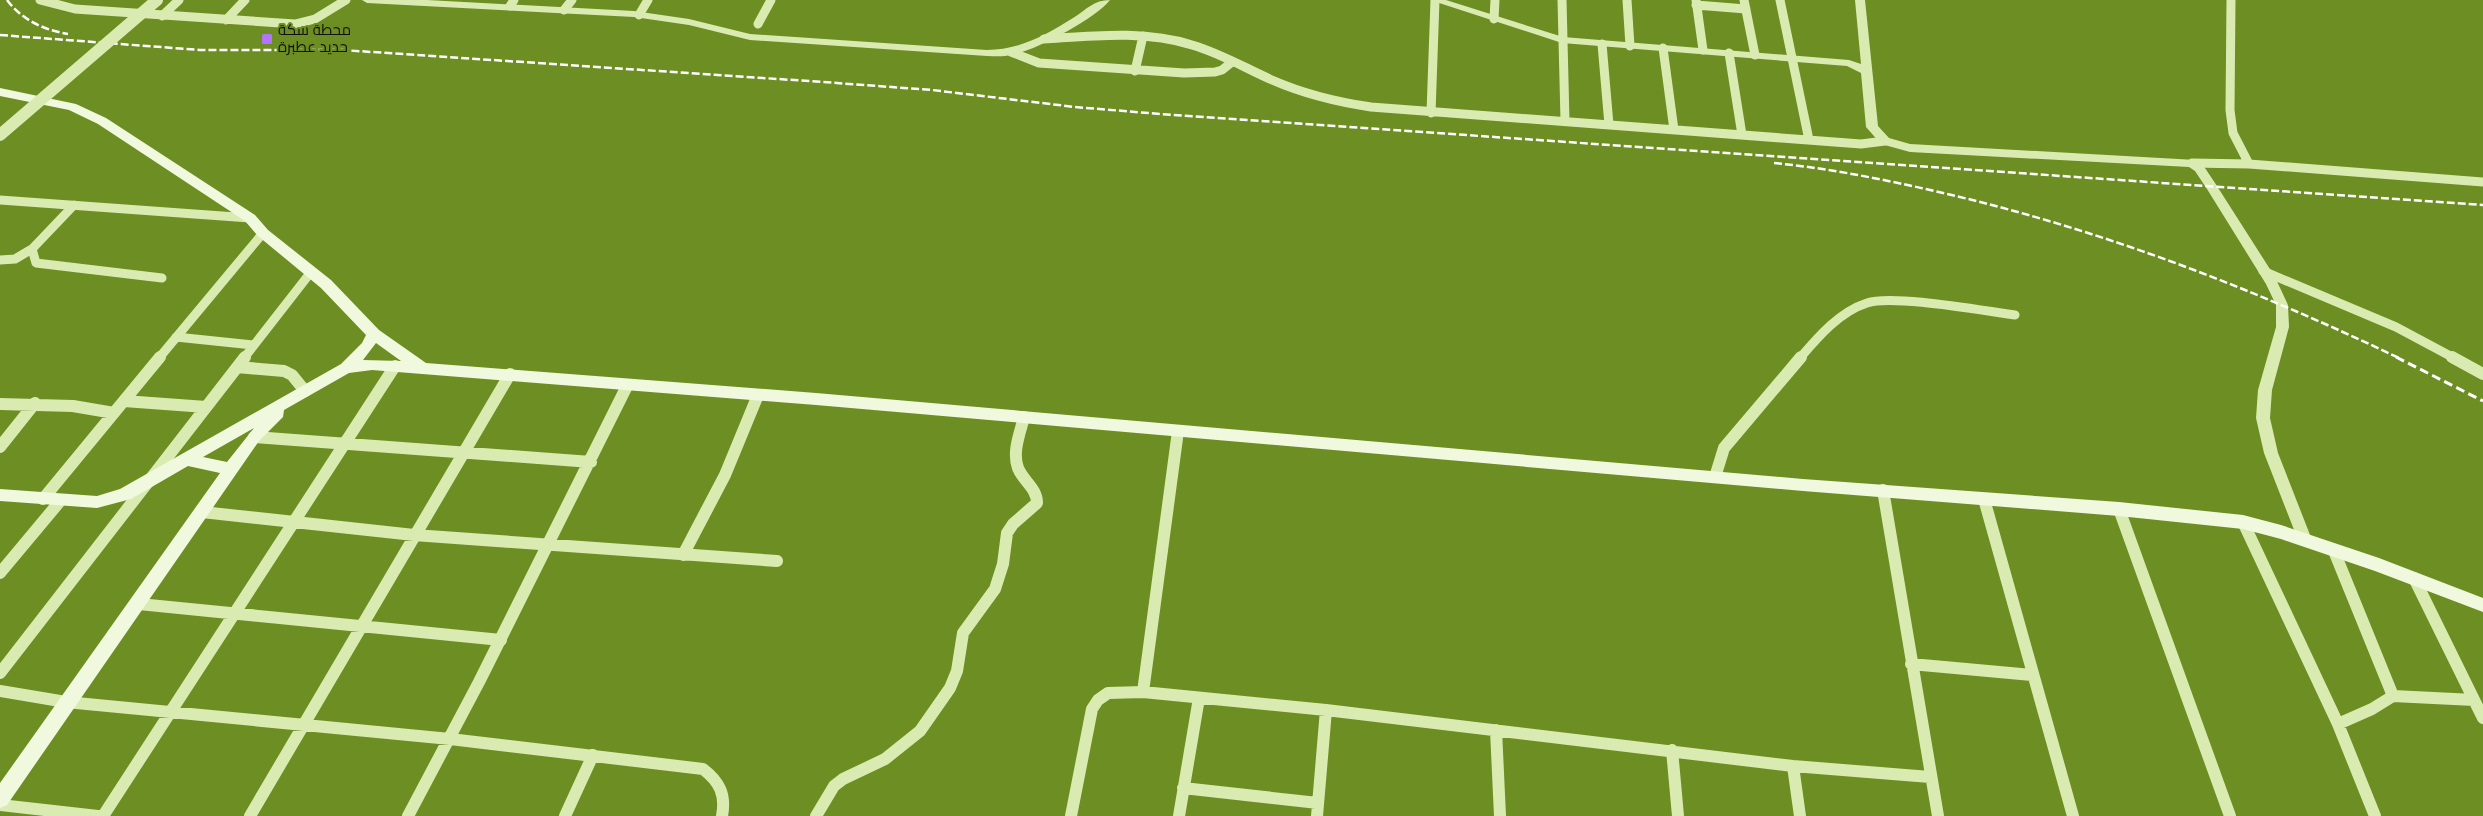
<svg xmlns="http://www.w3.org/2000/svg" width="2483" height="816" viewBox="0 0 2483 816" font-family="Figtree,Cairo,sans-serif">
  <rect width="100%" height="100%" fill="#6c8e23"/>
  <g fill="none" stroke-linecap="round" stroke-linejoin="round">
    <path stroke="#daebb2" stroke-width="9" d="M40,0l35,9 220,15 20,-5 31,-19
      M1562,0l3,121
      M1627,0l3,46
      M1696,0l7,50
      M1744,0l11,55
      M1780,0l29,140
      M2231,0l-1,110 3,23 16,31
      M1696,5l50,4
      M510,6l4,-6
      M564,10l8,-10
      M639,15l9,-15
      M162,16l17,-16
      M1494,19l1,-19
      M226,20l19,-20
      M758,24l13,-24
      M1044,39c49,-3 100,-9 148,6 28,8 53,23 80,35 32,14 65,22 99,27l490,37 24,-3
      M1602,44l7,81
      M1663,48l11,82
      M1011,52l28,11 145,10 31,-1 7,-2 10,-8
      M1729,53l13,82
      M1135,71l8,-35
      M1431,113l4,-113
      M2192,163l57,1 234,18
      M0,200l250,18
      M74,205l-42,44 4,14 126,15
      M0,260l15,-1 17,-10
      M2263,271l133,56 58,31
      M176,337l77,8
      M159,358l104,-125
      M244,358l67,-86
      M1800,358c18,-21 39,-46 67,-55 25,-9 117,8 148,12"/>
    <path stroke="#daebb2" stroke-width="12" d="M2452,357l31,17
      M237,367l47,4 8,4 13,16
      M124,401l82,6
      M0,404l73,2 41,7
      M254,437l337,25
      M0,447l35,-44
      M1715,477l9,-29 77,-91
      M1883,490l55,326
      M43,499l117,-142
      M1984,499l89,317
      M2119,509l111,307
      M202,512l212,23 363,26
      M2243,522l95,202 37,92
      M2334,551l59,145
      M683,555l42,-80 33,-80
      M0,573l61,-73
      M2414,578l69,140
      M139,604l362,36
      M1911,664l121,11
      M0,673l245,-316
      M0,691l66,11 384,37 253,30c17,13 23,26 19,47
      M1143,692l35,-261
      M2338,724l34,-15 21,-13 81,4
      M1496,730l4,86
      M1672,750l6,66
      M1793,766l7,50
      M1183,788l135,15
      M0,805l98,11
      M103,816l292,-450
      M250,816l260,-442
      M408,816l71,-134 148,-296
      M565,816l28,-61
      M816,816l18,-30 9,-7 42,-20 35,-28 30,-43 7,-17 6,-38 32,-44 8,-25 4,-31 6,-9 24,-21c0,-15 -14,-22 -19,-35 -6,-16 2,-35 6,-51
      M1071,816l21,-107 6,-9 10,-7 35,-1 183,18 467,56 137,11
      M1179,816l20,-118
      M1317,816l9,-106"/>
    <path fill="#daebb2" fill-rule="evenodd" d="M362,0h65l207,11 55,8 61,15 237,16c32,0 59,-15 86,-32 14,-9 21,-18 37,-18 -15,19 -75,51 -99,55 -8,2 -16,1 -24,1l-237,-16 -61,-15 -55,-8 -267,-14z
      M1430,0h16l117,37 286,23 12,4 -6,-64h10l13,126 11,12 21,6 286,16 7,5 12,18 60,94 13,28 1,22 -17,63 -2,28 8,35 34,87 -2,4 -5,2 -5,-2 -2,-4 -34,-87 -8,-35 2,-28 18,-63v-22l-10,-21 -59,-95 -12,-18 -6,-4 -279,-15 -29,-8 -15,-17 -5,-54 -14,-7 -285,-23z"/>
    <path fill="#f0f9de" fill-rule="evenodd" d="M0,88l76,16 30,14 149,97 13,15 63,50 48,50 47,33 390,30 987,86 316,23 124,13 38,10 98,33 104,40v14l-108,-41 -94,-32 -38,-10 -124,-13 -316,-25 -987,-86 -444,-35 -23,3 -65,37 -1,7 -24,24 -252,364 -7,3v-25l220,-310 -32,-7 -57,33 -34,9 -97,-7v-12l97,7 23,-7 221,-125 21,-21 4,-8 -45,-47 -63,-52 -13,-15 -147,-97 -29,-14 -69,-14zM376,343l25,18 -38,-1zM254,428l-27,34 -24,-5z"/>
    <path stroke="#fff" stroke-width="2.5" stroke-dasharray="8 3" stroke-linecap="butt" d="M7,0c15,20 37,30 61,34
      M0,35l200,15h142l481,32 109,8 143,17 85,7 1323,91
      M1774,163c62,6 122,19 182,33 154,37 300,94 443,162"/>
    <path stroke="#fff" stroke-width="3" stroke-dasharray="9 4.5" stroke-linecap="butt" d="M2396,357l87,44"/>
    <path stroke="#daebb2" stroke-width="12" d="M0,135l157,-135"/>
  </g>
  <rect fill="#b275f7" stroke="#6c8e23" stroke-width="2" x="261" y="33" width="12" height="12" rx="2.5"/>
  <g text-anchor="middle" stroke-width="4" stroke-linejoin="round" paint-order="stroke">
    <g font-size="15" fill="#111" stroke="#6c8e23" text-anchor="start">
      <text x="278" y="35">محطة سكة<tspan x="278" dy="17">حديد عطبرة</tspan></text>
    </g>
  </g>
</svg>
